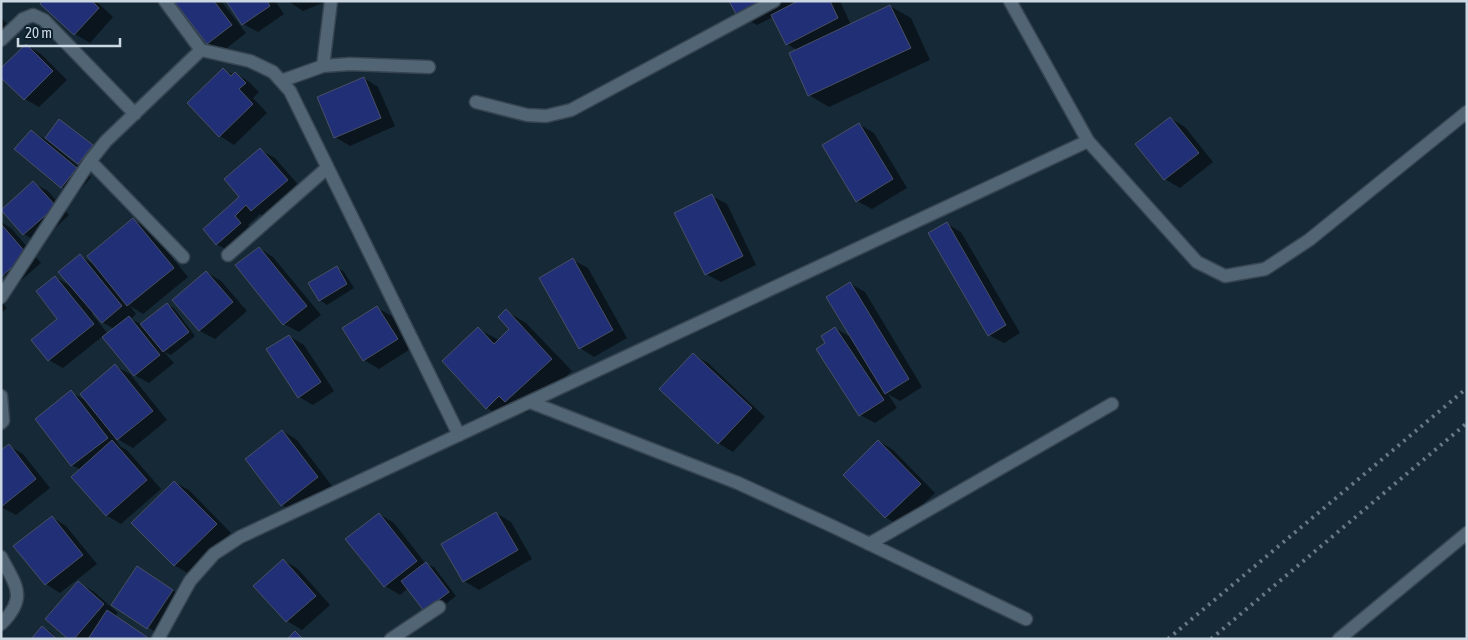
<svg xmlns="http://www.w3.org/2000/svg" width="1468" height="640" viewBox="0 0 1468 640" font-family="'Asap Condensed',sans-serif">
  <rect width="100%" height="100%" fill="#162937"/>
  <path fill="#0007" fill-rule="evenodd" d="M44,1h52l17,16 -23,26 -15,-9 -34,-30z
    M176,1h45l25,32 -24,19 -14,-9z
    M227,1h48l9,13 -26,18 -15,-8z
    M288,1h39l-24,10z
    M731,1h109l11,24 39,-19 21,12 19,42 -101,47 -20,-12 -12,-45 -10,-6 -14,-27 -16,8 -20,-11z
    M1,18l11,10 -11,12z
    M26,45l15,9 26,26 -28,27 -14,-8 -22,-31z
    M224,70l9,5 2,-2 14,9 10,10 -6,6 14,15 -33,32 -14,-9 -31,-33z
    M364,78l14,9 17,39 -45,20 -15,-9z
    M1170,118l15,9 28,35 -33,26 -15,-9z
    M60,121l39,29 -13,17 -37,-27 -1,1 43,36 -15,18 -14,-8 -31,-56 14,8z
    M859,124l15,9 33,55 -35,21 -15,-8z
    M260,150l15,8 27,31 -35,29 -7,-4 -12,11 6,7 -23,20 -15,-8 25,-46z
    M33,183l15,8 21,24 -30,28 -15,-9 -21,-24z
    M712,196l15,8 29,61 -35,17 -15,-8z
    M133,220l15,8 40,49 -45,37 -13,-8 6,8 -5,5 10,5 26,-20 7,4 21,28 -24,19 -7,-3 10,11 -25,20 -15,-8 -31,-39 -40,32 -14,-8 10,-41 -4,-42 17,10 8,-31 14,8zM94,312l8,10 12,7 -6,5 -16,-20z
    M1,222l10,6 30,35 -23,20 -17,-10z
    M947,224l14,8 59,101 -16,10 -15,-8z
    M259,248l14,9 48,58 -22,17 -15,-8z
    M573,260l15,8 39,70 -33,19 -14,-9z
    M337,267l7,5 10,16 -27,17 -7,-5z
    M206,272l15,9 26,30 -32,28 -15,-8 -26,-31z
    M851,284l14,8 57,95 -22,14 -12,-7 9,14 -22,15 -15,-8 -33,-72 8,-15 17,10z
    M1,301l6,7 -6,5z
    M377,308l15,8 20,32 -33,21 -15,-9z
    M506,311l20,12 46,48 -46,42 -7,-4 -12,11 -20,-12 -9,-79 21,11 12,-11z
    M289,336l15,9 30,46 -21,14 -14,-8z
    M694,355l14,8 57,54 -32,35 -15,-9z
    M115,366l15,8 37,46 -34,28 -19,-11 7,10 6,3 34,39 -40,35 -15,-9 -25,-45 -9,-5 -1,-73 16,9z
    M283,431l14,9 35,46 -35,27 -15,-8z
    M879,441l14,9 42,43 -35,33 -15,-9z
    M9,446l14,8 27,34 -34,27 -15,-8z
    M174,482l15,8 42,43 -42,41 -15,-9z
    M496,513l15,9 21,37 -53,31 -15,-9z
    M379,514l15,9 32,41 8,3 22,29 -23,18 -25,-26 -8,7 -15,-9 -38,-46z
    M52,517l14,9 31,38 -37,29 -14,-9 -31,-37z
    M283,560l15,9 32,36 -28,25 -15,-9 -32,-35z
    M152,576l35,24 -25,36 -49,-31z
    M78,583l15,8 25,22 -3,3 35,23h-80z
    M42,627l8,4 8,8h-26z"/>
  <path fill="#212f77" stroke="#495065" d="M42,1h50l7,7 -25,27 -34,-31z
    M174,1h40l18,24 -25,19z
    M226,1h41l3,5 -28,19z
    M729,1h32l-25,13z
    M798,1h32l8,17 -52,27 -15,-30z
    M890,5l21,43 -103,48 -19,-43z
    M26,44l27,27 -29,29 -23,-22v-12l1,1z
    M223,68l8,8 4,-4 11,11 -7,6 14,15 -34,33 -32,-34z
    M364,77l17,41 -47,20 -17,-41z
    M1170,117l29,36 -35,27 -29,-36z
    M59,119l34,26 -15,19 -33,-26z
    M859,123l34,56 -37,23 -34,-57z
    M31,130l46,38 -16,20 -47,-39z
    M260,148l28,32 -37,31 -5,-6 -11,11 6,7 -25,22 -13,-16 36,-32 -15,-18z
    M33,181l23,25 -33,29 -22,-25z
    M712,194l31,62 -38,19 -31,-62z
    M133,218l41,50 -47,38 -40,-50z
    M947,222l59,103 -18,11 -60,-103z
    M1,224l26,30 -25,22 -1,-1z
    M259,247l48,59 -24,19 -48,-60z
    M80,254l42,52 -20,17 -44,-51z
    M573,258l40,72 -34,19 -40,-71z
    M337,266l10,18 -28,17 -11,-18z
    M206,271l27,31 -34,29 -27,-31z
    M55,276l39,48 -46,37 -17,-21 26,-21 -21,-28z
    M850,282l59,97 -24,15 -59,-97z
    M167,303l22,29 -26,20 -23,-28z
    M377,306l21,33 -35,22 -21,-33z
    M506,309l46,50 -47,43 -6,-6 -13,13 -44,-48 36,-34 16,17 15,-15 -11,-12z
    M129,316l31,39 -26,21 -32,-39z
    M835,327l49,73 -25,16 -43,-67 9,-6 -4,-7z
    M289,335l32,47 -23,16 -32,-49z
    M693,353l59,55 -34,36 -59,-55z
    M115,364l38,47 -36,29 -37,-46z
    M71,390l37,48 -37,28 -36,-47z
    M282,430l36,47 -37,29 -36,-47z
    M112,440l35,40 -41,36 -35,-39z
    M878,440l43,44 -36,34 -42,-43z
    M9,444l27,35 -35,28v-57z
    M174,481l43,43 -43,42 -43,-43z
    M496,512l22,38 -55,32 -22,-38z
    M379,513l38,48 -33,26 -39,-48z
    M52,516l31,39 -38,30 -32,-39z
    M283,559l33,37 -30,26 -33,-36z
    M426,562l23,30 -25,19 -23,-30z
    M137,566l36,24 -26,39 -36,-24z
    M78,581l26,23 -30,35h-6l-23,-20z
    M107,610l40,27 -1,2h-58z
    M42,626l15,13h-26z
    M295,631l8,8h-16z"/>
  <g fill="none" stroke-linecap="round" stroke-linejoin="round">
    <g stroke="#374551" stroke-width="15">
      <path id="minor" d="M165,1l36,49 49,11 23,11 17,19 169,344
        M1010,1l78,140 109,121 28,14 40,-7 44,-29 158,-128
        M1,40l22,-21 10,-4 11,5 91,94
        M323,66l8,-65
        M281,81l42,-15 27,-2 79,3
        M476,102l51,13 19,1 25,-6 203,-109
        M90,161l93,96
        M228,255l99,-87
        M1,297l89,-136 16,-20 95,-91
        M1,396l2,25 -2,2
        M530,402l208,81 94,43 194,93
        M869,544l243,-140
        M1,557c15,29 27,40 0,67
        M158,639l32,-58 24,-27 26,-17 848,-396
        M391,639l48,-32
        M1339,639l128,-106"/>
    </g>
    <use href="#minor" stroke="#516575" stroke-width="12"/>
    <path stroke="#687884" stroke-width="4" stroke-dasharray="2.5 5" stroke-linecap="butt" d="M1168,639l299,-251
      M1211,639l256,-216"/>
  </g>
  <rect width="1468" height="640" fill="none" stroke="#ccd8e1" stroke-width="5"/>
  <path d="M18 38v8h102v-8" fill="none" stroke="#ccd8e1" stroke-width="2.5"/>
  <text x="25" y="38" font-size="15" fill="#ccd8e1" stroke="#0c1f2c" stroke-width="4" paint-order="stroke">20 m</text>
</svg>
